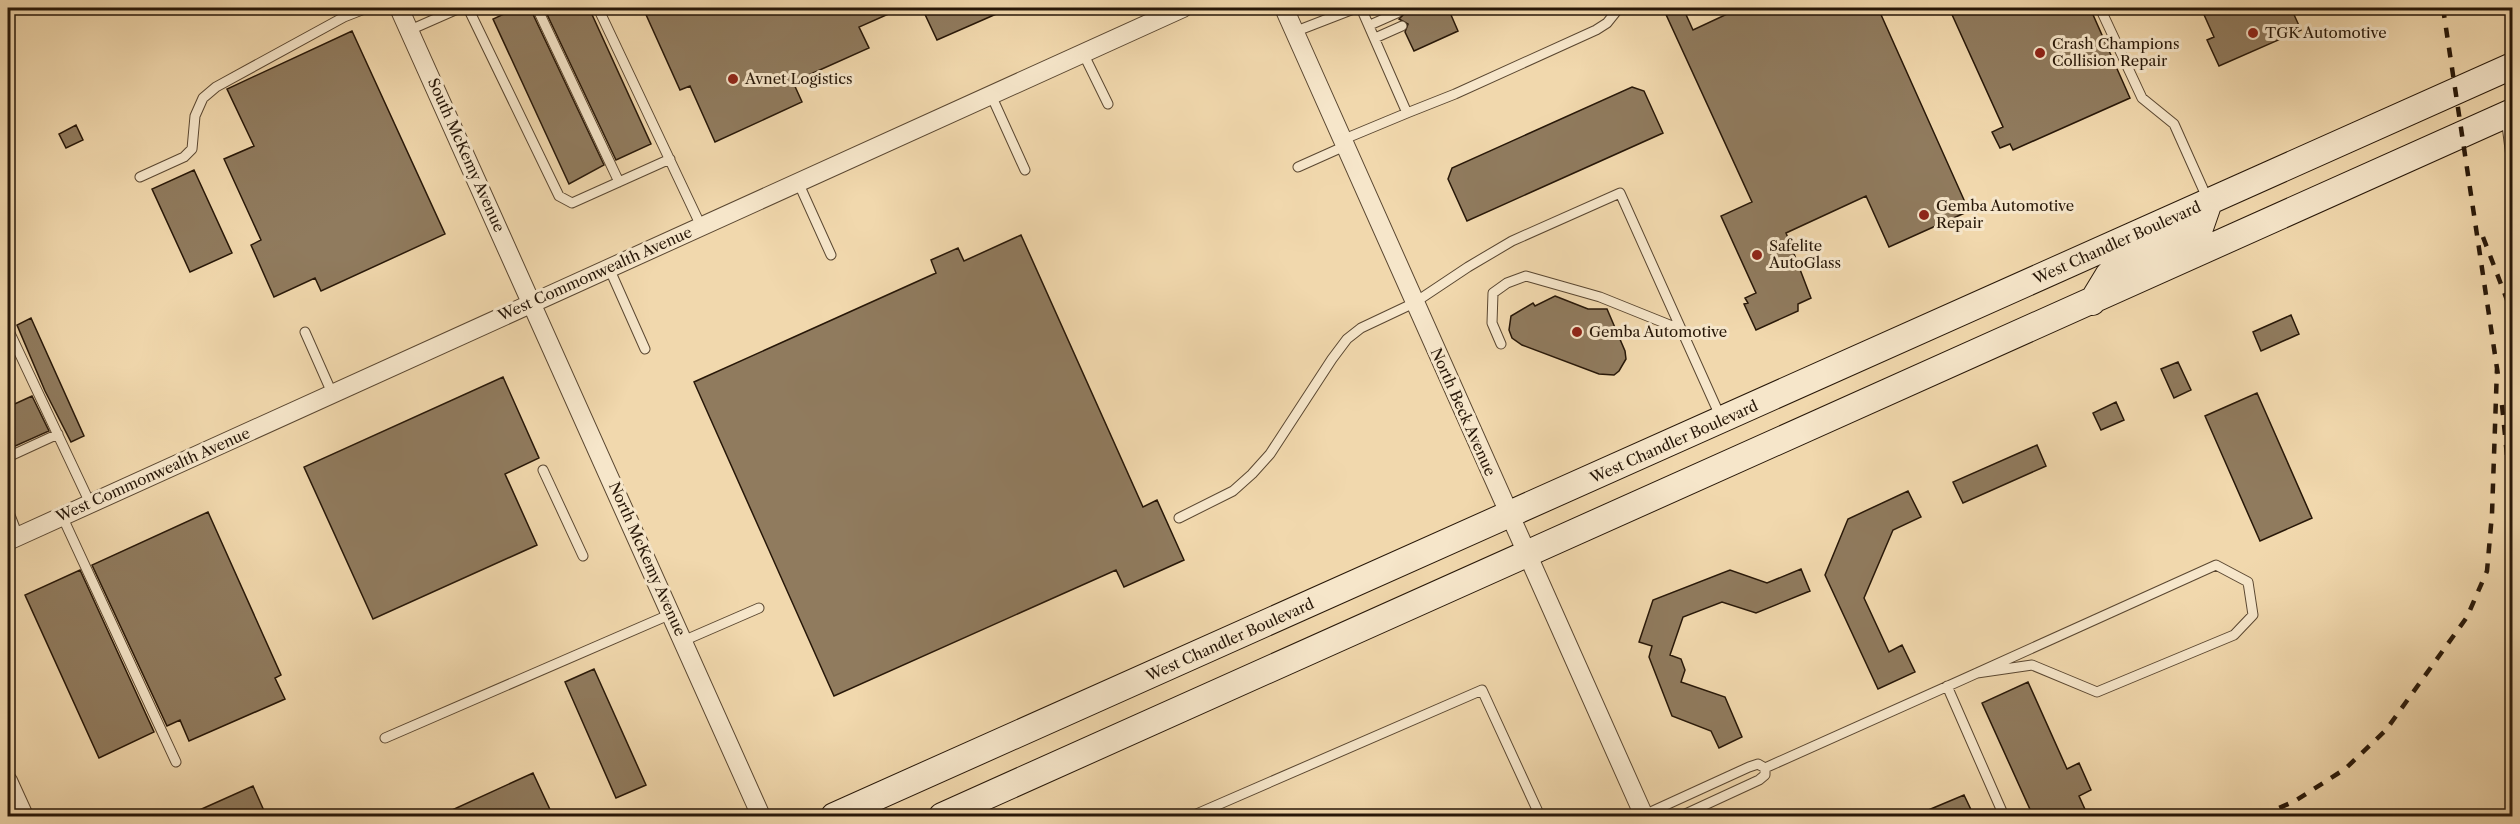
<svg xmlns="http://www.w3.org/2000/svg" width="2520" height="824" viewBox="0 0 2520 824" font-family="'Libre Caslon Text',serif">
  <rect width="100%" height="100%" fill="#f1d8ad"/>
  <filter id="stains"><feTurbulence type="fractalNoise" baseFrequency=".00333" numOctaves="4"/><feColorMatrix values="0 0 0 0 .2 0 0 0 0 .09 0 0 0 0 .02 0 0 0 .5 -.17"/></filter>
  <radialGradient id="worn" r=".72"><stop offset=".6" stop-color="#630" stop-opacity="0"/><stop offset="1" stop-color="#630" stop-opacity=".3"/></radialGradient>
  <path fill="#907b5e" stroke="#271708" stroke-width="1.5" d="M517,8h13l74,157 -35,19 -76,-165z
    M544,8h45l62,136 -35,16z
    M643,8h259l-43,19 10,21 -76,34 9,20 -87,40 -25,-56 -10,4z
    M922,8h88l-73,32z
    M1401,8h47l10,23 -44,20 -9,-19 3,-8 -9,-5 5,-5z
    M1663,8h20l10,22 47,-22h138l91,203 -80,36 -23,-51 -80,37 25,65 -13,6v7l-42,19 -12,-26 4,-1 -3,-5 11,-5 -35,-77 31,-14z
    M1949,8h141l40,90 -117,52 -3,-6 -10,4 -8,-16 11,-5z
    M2201,8h90l10,22 -82,36 -12,-26 7,-3z
    M352,31l93,203 -124,57 -6,-13 -41,19 -23,-52 10,-5 -37,-81 30,-13 -27,-57z
    M1632,87l12,4 19,42 -196,88 -19,-42 4,-11z
    M76,125l7,15 -17,8 -7,-14z
    M194,170l38,83 -42,19 -38,-83z
    M1021,235l122,272 14,-7 27,60 -60,27 -8,-17 -282,126 -140,-314 242,-109 -5,-13 27,-12 6,13z
    M1555,296l33,13h19l18,42 1,8 -7,12 -5,4 -15,-1 -77,-29 -10,-7 -3,-8 2,-14 22,-13 2,3z
    M2291,315l8,19 -38,17 -8,-19z
    M31,318l53,118 -13,6 -26,-51 -28,-66z
    M2178,362l13,28 -17,8 -13,-29z
    M503,377l36,81 -34,16 32,71 -164,74 -69,-152z
    M2257,393l55,125 -52,23 -55,-125z
    M32,396l17,35 -36,16 -5,-13v-27z
    M2116,402l8,18 -23,10 -8,-17z
    M2037,445l9,21 -83,37 -10,-21z
    M1908,491l13,26 -28,13 -29,68 25,54 13,-7 13,27 -37,17 -53,-114 23,-56z
    M208,512l73,163 -6,3 10,21 -96,42 -9,-21 -13,6 -75,-161z
    M1801,569l9,22 -54,22 -34,-11 -39,15 -13,38 11,4 4,11 -4,12 44,15 17,40 -23,11 -8,-17 -39,-15 -23,-59 3,-11 -13,-4 14,-42 77,-30 37,13z
    M80,570l74,162 -55,26 -74,-163z
    M594,669l52,116 -30,13 -51,-116z
    M2028,682l39,87 12,-6 12,27 -12,6 9,20h-55l-51,-113z
    M533,773l20,43h-114z
    M253,786l12,27 -9,3h-70z
    M1964,795l10,21h-60z"/>
  <g fill="none" stroke-linecap="round" stroke-linejoin="round">
    <g stroke="#5a4731" stroke-width="11">
      <path id="service" d="M468,8l91,188 13,7 98,-44
        M537,8l82,174
        M598,8l103,218
        M2100,8l42,90 32,26 34,76
        M1370,25l27,-12
        M410,30l50,-22
        M1294,32l62,-24
        M1375,38l27,-12
        M1083,53l25,51
        M991,95l34,75
        M1407,113l48,-19 141,-64 11,-7 12,-15
        M2506,117l6,48
        M1342,140l65,-27 -46,-105
        M1298,167l47,-21
        M140,177l44,-20 8,-8 3,-33 8,-18 13,-11 128,-70 23,-9
        M798,182l33,73
        M609,268l36,81
        M8,329l82,174
        M305,332l27,61
        M1501,344l-9,-21 1,-30 14,-10 19,-7 74,21 82,33
        M8,457l50,-23
        M543,470l40,86
        M8,510l10,26
        M62,516l114,246
        M1179,518l54,-27 19,-17 18,-20 62,-95 15,-20 14,-11 53,-25 54,-36 44,-26 108,-48 101,225
        M683,641l76,-33
        M1947,686l57,130
        M385,738l286,-124
        M1765,768c151,-67 300,-135 451,-203l32,17 5,33 -19,20 -137,57 -65,-27 -55,8
        M1644,815l105,-48 9,-3 7,4v7l-6,5 -78,36
        M1192,816l290,-126 58,126"/>
    </g>
    <g stroke="#5a4731" stroke-width="20">
      <path id="minor" d="M399,8l362,808
        M1284,8l360,808
        M8,541l1175,-533
        M8,781l16,35"/>
    </g>
    <g stroke="#271708" stroke-width="28">
      <path id="secondary" d="M2092,302l17,-28 76,-35 15,-11 9,-26
        M834,816l1678,-750
        M942,816l1570,-704"/>
    </g>
    <use href="#service" stroke="#f6e6ca" stroke-width="9"/>
    <use href="#minor" stroke="#f6e6ca" stroke-width="18"/>
    <use href="#secondary" stroke="#f6e6ca" stroke-width="26"/>
    <path stroke="#271708" stroke-width="4.5" stroke-dasharray="10 10" stroke-linecap="butt" d="M2443,8l55,367
      M2483,237l29,76
      M2502,405l10,101
      M2261,816l34,-15 50,-32 41,-39 81,-113 20,-46 5,-57 5,-146"/>
  </g>
  <g fill="#8f2418" stroke="#f6e6ca" stroke-width="2">
    <circle cx="2253" cy="33" r="6"/>
    <circle cx="2040" cy="53" r="6"/>
    <circle cx="733" cy="79" r="6"/>
    <circle cx="1924" cy="215" r="6"/>
    <circle cx="1757" cy="255" r="6"/>
    <circle cx="1577" cy="332" r="6"/>
  </g>
  <g text-anchor="middle" stroke-width="6" stroke-linejoin="round" paint-order="stroke">
    <g font-size="15" fill="#271708" stroke="#f6e6ca" text-anchor="start">
      <text x="2265" y="38">TGK Automotive</text>
      <text x="2052" y="49">Crash Champions<tspan x="2052" dy="17">Collision Repair</tspan></text>
      <text x="745" y="84">Avnet Logistics</text>
      <text x="1936" y="211">Gemba Automotive<tspan x="1936" dy="17">Repair</tspan></text>
      <text x="1769" y="251">Safelite<tspan x="1769" dy="17">AutoGlass</tspan></text>
      <text x="1589" y="337">Gemba Automotive</text>
    </g>
    <g font-size="15" fill="#271708" stroke="#f6e6ca">
      <text transform="translate(466 155) rotate(66)" y="5">South McKemy Avenue</text>
      <text transform="translate(2117 243) rotate(-24)" y="5">West Chandler Boulevard</text>
      <text transform="translate(595 274) rotate(-24)" y="5">West Commonwealth Avenue</text>
      <text transform="translate(1463 412) rotate(66)" y="5">North Beck Avenue</text>
      <text transform="translate(1674 442) rotate(-24)" y="5">West Chandler Boulevard</text>
      <text transform="translate(153 475) rotate(-24)" y="5">West Commonwealth Avenue</text>
      <text transform="translate(647 559) rotate(66)" y="5">North McKemy Avenue</text>
      <text transform="translate(1230 640) rotate(-24)" y="5">West Chandler Boulevard</text>
    </g>
  </g>
  <rect width="2520" height="824" fill="none" stroke="#f1d8ad" stroke-width="30"/>
  <rect x="9" y="9" width="2502" height="806" fill="none" stroke="#271708" stroke-width="3"/>
  <rect x="15" y="15" width="2490" height="794" fill="none" stroke="#271708" stroke-width="1.5"/>
  <rect width="100%" height="100%" filter="url(#stains)"/>
  <rect width="100%" height="100%" fill="url(#worn)"/>
</svg>
